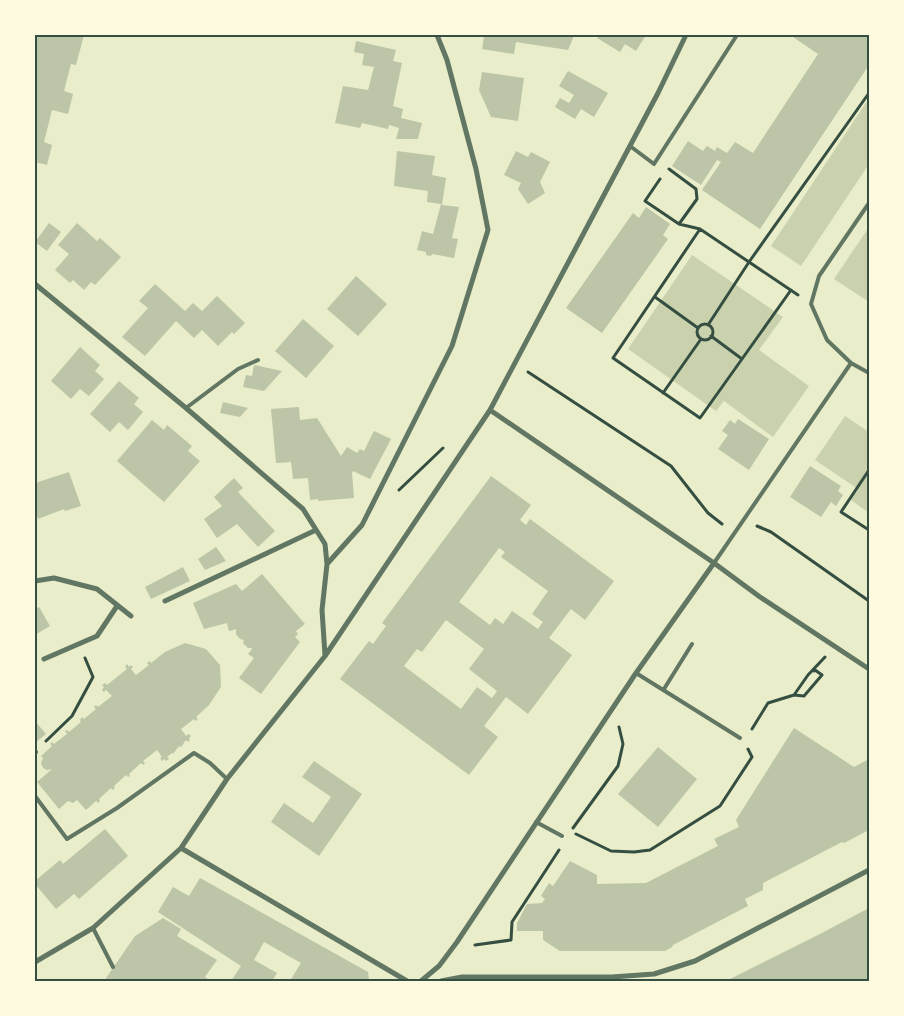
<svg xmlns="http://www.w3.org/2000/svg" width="904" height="1016" viewBox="0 0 904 1016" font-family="Montserrat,sans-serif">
  <rect width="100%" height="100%" fill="#e9edc9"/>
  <path fill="#cad2ad" d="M869,98v66l-68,102 -30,-20z
    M869,227v75l-35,-23z
    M692,255l91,62 -24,33 50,36 -36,51 -49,-36 -8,10 -88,-62z
    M845,416l24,16v81l-18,-13 7,-11 -43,-29z"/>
  <path fill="#bcc5a7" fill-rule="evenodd" d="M38,35h46l-8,30 -5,-1 -7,27 9,3 -5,20 -16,-4 -8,32 8,3 -5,20 -12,-3v-116z
    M479,35h94l1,1 -6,14 -52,-8 -2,12 -32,-5 2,-12z
    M599,35h47l-10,16 -11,-7 -5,8 -23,-14z
    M790,35h79v30l-109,164 -58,-39 19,-28 -4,-2 -16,25 -29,-19 16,-25 15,10 4,-5 8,5 2,-4 10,6 8,-11 18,11 65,-99z
    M356,41l40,9 -3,11 9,2 -9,43 10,3 -2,9 21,5 -4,16h-22l3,-11 -10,-3 -1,4 -26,-6 -2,5 -25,-5 8,-37 25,4 6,-23 -12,-2 2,-11 -10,-2z
    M568,71l40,22 -14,24 -13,-8 -6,10 -20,-12 5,-9 9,5 5,-8 -15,-9z
    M482,72l42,6 -6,43 -27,-4 -12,-27z
    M397,151l38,5 -3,19 14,3 -4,27 17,2 -7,31 6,1 -4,19 -22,-4 -1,2 -5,-1v-3l-9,-2 5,-19 11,3 8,-30 -14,-2 1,-11 -34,-5z
    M516,151l12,6 3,-5 19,10 -10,20 5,11 -17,11 -10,-15 3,-6 -17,-8z
    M646,207l24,17 -7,11 5,4 -66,94 -36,-25 67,-95 6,5z
    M49,223l12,9 -14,19 -12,-9z
    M77,223l20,18 3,-3 21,19 -26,28 -4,-3 -7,8 -11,-10 -3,3 -15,-13 14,-16 -11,-9z
    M356,276l31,28 -29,32 -31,-27z
    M155,284l30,27 8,-8 9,8 15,-15 28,27 -11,11 -2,-2 -14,14 -16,-16 -8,8 -18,-17 -31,35 -23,-19 26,-29 -9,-7z
    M303,319l31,27 -28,32 -31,-27z
    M80,347l20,18 -5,6 9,8 -15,17 -9,-7 -9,10 -20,-18z
    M254,365l28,6 -18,20 -21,-4 3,-12 6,1z
    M119,381l20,17 -5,6 9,8 -15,18 -9,-8 -9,10 -20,-18z
    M223,402l25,6 -8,9 -20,-4z
    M299,407l1,13 17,-2 24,38 6,-9 10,6 3,-4 4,2 10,-20 17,8 -21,40 -17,-8 -1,2 2,25 -36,3v-2l-8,1 -2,-22 -15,1 -2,-17 -15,1 -5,-54z
    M738,419l31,20 -20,31 -31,-21 10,-14 -6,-4 8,-11 5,4z
    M152,420l12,10 3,-5 25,21 -4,5 12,10 -36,41 -47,-41z
    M810,466l31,20 -3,5 5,4 -7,11 -5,-4 -10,15 -31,-20z
    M69,472l12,34 -16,5 -1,-2 -26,10 -3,-9v-27z
    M491,476l40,29 -11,15 6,5 4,-6 84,62 -29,39 -14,-11 -22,29 23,17 -44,59 -22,-17 -22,29 14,11 -29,38 -129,-96 29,-38 4,3 13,-18 -4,-3zM499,548l6,4 -4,5 47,34 -16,23 11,8 -5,7 -26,-18 -9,13 -8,-6 -5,7 -31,-23zM446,620l38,29 -15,20 28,22 -5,7 -15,-11 -16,22 -57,-43 13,-17 5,3z
    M234,478l9,10 -5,4 37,39 -17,16 -21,-23 -20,14 -13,-19 18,-13 -8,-9z
    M216,547l10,14 -21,9 -7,-11z
    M183,567l7,14 -39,18 -6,-12z
    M262,574l43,50 -9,7 2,3 -3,3 5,5 -39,52 -22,-16 15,-20 -6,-4 4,-5 -1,-1h-3l-5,-5 1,-3 -4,-1 -4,-5v-5l-7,2 -2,-8 -23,6 -11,-26 43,-19 6,7z
    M39,607l11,19 -15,9v-26z
    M185,643l21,6 14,16 1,22 -12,18 -13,12 2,2 -3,2 -1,-2 -13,10 5,7 2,-2 3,2 -2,2 1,2 -2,2 -2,-2 -5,7 -2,-1 -6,8 -1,-1 -5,4 2,2 -3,2 -2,-2 -2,2 -2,-3 2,-1 -5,-7 -14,11 2,2 -2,2 -2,-2 -12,11 1,2 -2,1 -2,-2 -12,11 1,2 -2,2 -2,-2 -12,11 1,2 -2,2 -2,-2 -10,9 -9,-10 -4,3 -5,-2 -9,8 -22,-27 15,-13 -5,1 -4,-2 -2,-5 2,-5 -2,-2 11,-10 -2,-2 2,-2 2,2 13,-10 -2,-3 2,-1 2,2 12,-10 -1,-2 2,-3 2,2 12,-10 -2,-2 2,-2 2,2 14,-11 -6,-6 -2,2 -2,-2 2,-3 -2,-2 3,-2 2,2 20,-16 -2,-2 2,-3 2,3 2,-2 2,2 -2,2 5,6 13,-10 -2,-2 3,-2 1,2 14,-11z
    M35,721l11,13 -11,9z
    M794,728l60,39 15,-8v71l-25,13 -2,-1 -79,41v7l-18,9 3,7 -75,39 -1,2 -7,4h-105l-17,-11v-9h-26v-8l10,-19 15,-1 3,-4 -4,-3 8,-13 4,3 17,-25 27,14v9l49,-1 72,-37 -4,-7 25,-12 -3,-7z
    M658,747l39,32 -39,48 -40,-33z
    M314,761l48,33 -43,62 -48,-34 13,-19 29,20 18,-26 -29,-20z
    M105,829l23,27 -49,43 -5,-5 -18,15 -21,-25v-3l25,-21 3,4z
    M200,878l168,94 1,7 -2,2h-77l11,-18 -37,-21 -10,18 23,13 -5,8h-41l10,-15 -83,-54 15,-25 16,9z
    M869,908v73h-143l94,-47z
    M163,918l18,11 -4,7 40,24 -12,17 6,4h-107l31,-45z"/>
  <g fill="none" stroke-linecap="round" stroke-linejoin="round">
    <path stroke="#344e41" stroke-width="3" d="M669,169l27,20 1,10 -18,25
      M660,179l-15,22 34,23 21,5 98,66
      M700,229l-87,129 87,60 42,-59
      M655,297l43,31
      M697 332a8 8 0 1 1 16 0a8 8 0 1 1-16 0Z
      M708,325l41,-63 120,-169
      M711,336l31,23 49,-69
      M528,372l143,94 37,47 14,11
      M663,393l38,-54
      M869,470l-28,42 28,18
      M399,490l44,-42
      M757,526l14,6 98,69
      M794,695l10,1 18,-21 -7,-5 -1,1
      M752,729l16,-26 26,-8 14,-20 17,-18
      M46,741l26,-25 21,-39 -8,-19
      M573,828l45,-62 5,-22 -4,-17
      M576,834l35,17 23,1 16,-2 70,-44 32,-49 -4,-8
      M475,945l36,-5 1,-18 47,-72"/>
    <path stroke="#617663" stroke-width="4" d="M630,146l24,18 83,-129
      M869,203l-50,73 -8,28 16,36 24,23 18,10
      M186,408l52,-39 20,-9
      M714,563l137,-200
      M636,673l104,65
      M664,689l28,-45
      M35,753l1,-1
      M35,796l32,43 50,-31 77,-55 16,10 17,16
      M536,822l26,14
      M93,928l20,39"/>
    <path stroke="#617663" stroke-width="5" d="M35,284l151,124 117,101 22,35 2,20
      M490,410l224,153 46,34 109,72
      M35,581l19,-3 43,11 34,27
      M165,601l151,-71
      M325,655l-3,-45 5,-46 35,-39 90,-179 36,-116 -12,-61 -29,-109 -10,-25
      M44,659l53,-23 20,-30
      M181,848l226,133
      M35,962l58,-34 88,-80 46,-69 98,-123 165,-246 168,-317 28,-58
      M421,981l18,-15 18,-24 179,-269 78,-110
      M441,981l21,-4h150l42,-3 41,-13 174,-91"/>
  </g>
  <rect width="904" height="1016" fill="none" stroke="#fefae0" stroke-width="72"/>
  <rect x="36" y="36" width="832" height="944" fill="none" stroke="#344e41" stroke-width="2"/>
</svg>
